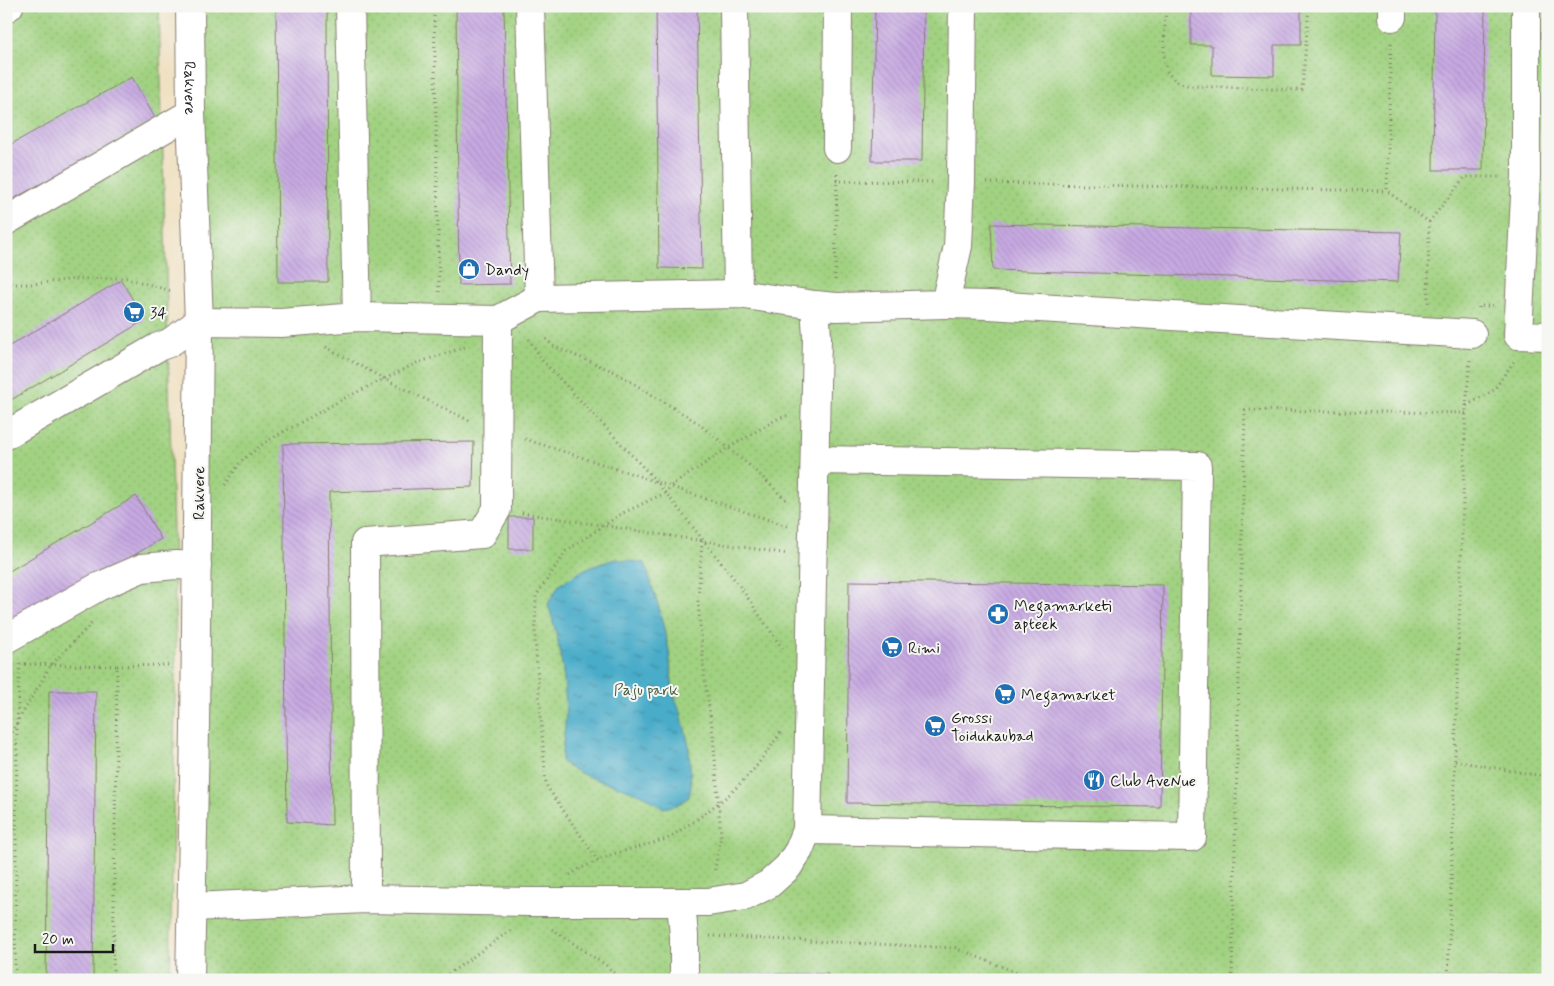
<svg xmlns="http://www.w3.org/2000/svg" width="1554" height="986" viewBox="0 0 1554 986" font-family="Mynerve,sans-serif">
  <defs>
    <pattern id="grass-dots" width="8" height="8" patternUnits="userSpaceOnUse" patternTransform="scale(1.25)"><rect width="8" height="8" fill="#a1d281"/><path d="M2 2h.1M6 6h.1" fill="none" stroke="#8ab46f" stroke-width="1.8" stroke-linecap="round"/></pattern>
    <pattern id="water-ripples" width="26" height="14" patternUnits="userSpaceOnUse" patternTransform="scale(1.25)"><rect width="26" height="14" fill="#49acc9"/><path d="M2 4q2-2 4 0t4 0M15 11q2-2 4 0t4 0" fill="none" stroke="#3c8ba2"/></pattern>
    <pattern id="building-back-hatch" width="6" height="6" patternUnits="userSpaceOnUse" patternTransform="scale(1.25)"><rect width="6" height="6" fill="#c7a9e2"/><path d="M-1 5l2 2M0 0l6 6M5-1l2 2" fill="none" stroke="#aa91c1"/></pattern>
  </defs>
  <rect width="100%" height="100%" fill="#f6f6f2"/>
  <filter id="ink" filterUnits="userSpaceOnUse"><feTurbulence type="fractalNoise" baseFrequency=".02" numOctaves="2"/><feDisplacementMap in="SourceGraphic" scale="10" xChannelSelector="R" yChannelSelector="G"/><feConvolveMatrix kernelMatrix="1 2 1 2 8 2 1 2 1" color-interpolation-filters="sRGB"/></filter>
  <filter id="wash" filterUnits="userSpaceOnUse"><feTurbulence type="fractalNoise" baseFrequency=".0096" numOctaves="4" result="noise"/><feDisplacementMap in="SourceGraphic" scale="20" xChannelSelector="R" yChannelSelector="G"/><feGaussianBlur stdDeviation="1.12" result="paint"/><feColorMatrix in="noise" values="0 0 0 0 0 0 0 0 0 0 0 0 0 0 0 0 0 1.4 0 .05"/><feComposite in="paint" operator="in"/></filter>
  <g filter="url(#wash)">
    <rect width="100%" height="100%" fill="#f0e1c3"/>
    <path fill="url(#grass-dots)" stroke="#5e774e" d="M6,6h153l17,638 -6,336h-164z
      M198,6h1350v974h-1359z"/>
    <path fill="url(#water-ripples)" stroke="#326472" d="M615,559l30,4 14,45 10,42 4,43 8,20 8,33 2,41 -2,10 -12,8 -14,3c-8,-5 -15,-11 -23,-14 -27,-11 -56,-14 -79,-33 1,-11 3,-23 4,-34 3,-40 -5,-85 -17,-123l11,-19 26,-16z"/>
    <g id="blocks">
      <path fill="url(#building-back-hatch)" d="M276,6h51l1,276h-50z
        M456,6h48l6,278 -51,1z
        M656,6h41l5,263 -43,-1z
        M875,6h49l-2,155h-50z
        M1191,6h110v39h-27v31l-62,-1v-30h-21z
        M1435,6h50l-2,164h-50z
        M132,77l24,43 -150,83v-56z
        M991,224l410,8 -3,50 -405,-12z
        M121,280l24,40 -139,83v-55z
        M474,442l-1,45 -144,5 3,333 -45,-3 -4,-378z
        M136,496l25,43 -155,93v-59z
        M509,517h24v32h-24z
        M849,581l314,4 -3,222 -313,-4z
        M49,691h47l-3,289h-47z
        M728,974h100l1,6h-101z"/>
    </g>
  </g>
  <g filter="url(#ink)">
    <use href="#blocks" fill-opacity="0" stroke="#867e70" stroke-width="1"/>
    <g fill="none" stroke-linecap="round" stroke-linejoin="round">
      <g stroke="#867e70" stroke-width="30">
        <g id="minor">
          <path id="s1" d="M190,6l1,107 8,209 -4,408 -5,250"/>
          <path d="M350,6l7,311"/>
          <path d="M530,6l9,292"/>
          <path d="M734,6l4,288"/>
          <path d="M1526,6v170l-8,159 30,1"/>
          <path d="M6,8l3,-2"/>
          <path d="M1392,17v-11"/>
          <path d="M837,148l1,-142"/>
          <path d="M6,221l185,-108"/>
          <path d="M945,304l44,1 483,29"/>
          <path d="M6,435l152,-88 11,-4 30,-21 82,1 76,-6 141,3 41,-22 199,-4 77,11"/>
          <path d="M6,639l92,-52 44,-19 34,-3 21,1"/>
          <path d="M807,830l385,7 5,-371 -382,-6"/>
          <path d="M366,899l-1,-356 117,-9 15,-25 1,-189"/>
          <path d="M681,902l3,34v44"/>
          <path d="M193,907l173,-8 163,3h179l38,-6 23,-12 19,-17 11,-17 8,-20 10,-493 -2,-32 21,2 109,-3 13,-58 3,-64 2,-176"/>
        </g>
      </g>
      <path stroke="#867e70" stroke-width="3" stroke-dasharray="1 4" stroke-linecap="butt" d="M434,6l5,287
        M1166,6c0,17 -6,56 3,68 5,7 13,10 21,12l112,4 7,-84
        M1391,43l-4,148 42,31 -1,84
        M836,181l100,1
        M987,183l400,8
        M1429,222l36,-45h35
        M835,280l2,-107
        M6,284h25l46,-5 49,-1 46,13
        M1479,308v-2h15
        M529,339l13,21 115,122 82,103 45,66
        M546,339l7,7 62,26 83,51 58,48 30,29
        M326,347l58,32 88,43
        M1466,406l4,-46
        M525,439l132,43 130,44
        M225,485l16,-24 26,-20 80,-44 70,-34 48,-16
        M522,513l266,41
        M702,541l-4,60 7,80 8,53 8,102 -7,38
        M20,664l97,2 -4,314
        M117,666l52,-1
        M6,741l45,-76 41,-42
        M1455,761l93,16
        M598,861l-52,-76 -11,-146 1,-43 30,-45 55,-37 44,-21 6,-7 57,-38 49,-29 12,-4
        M570,875l9,-6 34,-15 54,-15 32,-21 31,-24 25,-26 27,-37
        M552,929l55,37 13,14
        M710,936l245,12 80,32
        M15,980l2,-256 3,-60 -2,-1
        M440,980l71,-50
        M1232,980l13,-570 221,3
        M1448,980l18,-574 28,-16 20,-29"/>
      <use href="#minor" stroke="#fff" stroke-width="28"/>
    </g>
  </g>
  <defs>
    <g id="shop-disc" transform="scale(1.125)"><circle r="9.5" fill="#1f6fb2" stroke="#f6f6f2"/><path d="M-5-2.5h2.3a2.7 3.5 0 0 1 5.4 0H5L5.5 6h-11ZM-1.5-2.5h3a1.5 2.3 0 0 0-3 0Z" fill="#fff"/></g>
    <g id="supermarket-disc" transform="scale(1.125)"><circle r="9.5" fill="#1f6fb2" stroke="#f6f6f2"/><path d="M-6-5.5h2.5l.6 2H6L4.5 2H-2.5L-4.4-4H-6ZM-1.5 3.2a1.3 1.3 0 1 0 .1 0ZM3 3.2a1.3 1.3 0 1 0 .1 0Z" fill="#fff"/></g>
    <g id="pharmacy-disc" transform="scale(1.125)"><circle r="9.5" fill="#1f6fb2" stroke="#f6f6f2"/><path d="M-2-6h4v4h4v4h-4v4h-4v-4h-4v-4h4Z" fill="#fff"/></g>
    <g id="restaurant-disc" transform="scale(1.125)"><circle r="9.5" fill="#1f6fb2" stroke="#f6f6f2"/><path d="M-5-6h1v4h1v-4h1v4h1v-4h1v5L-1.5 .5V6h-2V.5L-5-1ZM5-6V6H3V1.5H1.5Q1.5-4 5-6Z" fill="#fff"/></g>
  </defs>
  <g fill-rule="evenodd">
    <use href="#shop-disc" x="469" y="269"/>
    <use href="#supermarket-disc" x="134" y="312"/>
    <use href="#pharmacy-disc" x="998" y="614"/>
    <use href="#supermarket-disc" x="892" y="647"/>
    <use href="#supermarket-disc" x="1005" y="694"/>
    <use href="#supermarket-disc" x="935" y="726"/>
    <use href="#restaurant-disc" x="1094" y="780"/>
  </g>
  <g text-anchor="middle" stroke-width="4" stroke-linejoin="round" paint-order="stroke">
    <g font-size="16" fill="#1c1c1c" stroke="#f6f6f2">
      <text dy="6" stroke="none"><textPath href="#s1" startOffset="82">Rakvere</textPath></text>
      <text transform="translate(198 493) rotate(-90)" y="6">Rakvere</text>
    </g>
    <g font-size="16" fill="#1c1c1c" stroke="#f6f6f2" text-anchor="start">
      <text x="485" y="275">Dandy</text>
      <text x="150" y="318">34</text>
      <text x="1014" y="611">Megamarketi<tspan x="1014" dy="18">apteek</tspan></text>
      <text x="908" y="653">Rimi</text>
      <text x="1021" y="700">Megamarket</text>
      <text x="951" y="723">Grossi<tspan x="951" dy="18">Toidukaubad</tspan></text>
      <text x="1110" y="786">Club AveNue</text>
    </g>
    <g font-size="16" fill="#4b5c3f" stroke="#f6f6f2">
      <text x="646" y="695">Paju park</text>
    </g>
  </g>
  <rect width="1554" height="986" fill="none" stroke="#f6f6f2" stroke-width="25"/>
  <path d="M35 944v8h78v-8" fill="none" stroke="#1c1c1c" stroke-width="2.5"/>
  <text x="42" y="944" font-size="15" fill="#1c1c1c" stroke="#f6f6f2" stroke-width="4" paint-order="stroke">20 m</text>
</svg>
